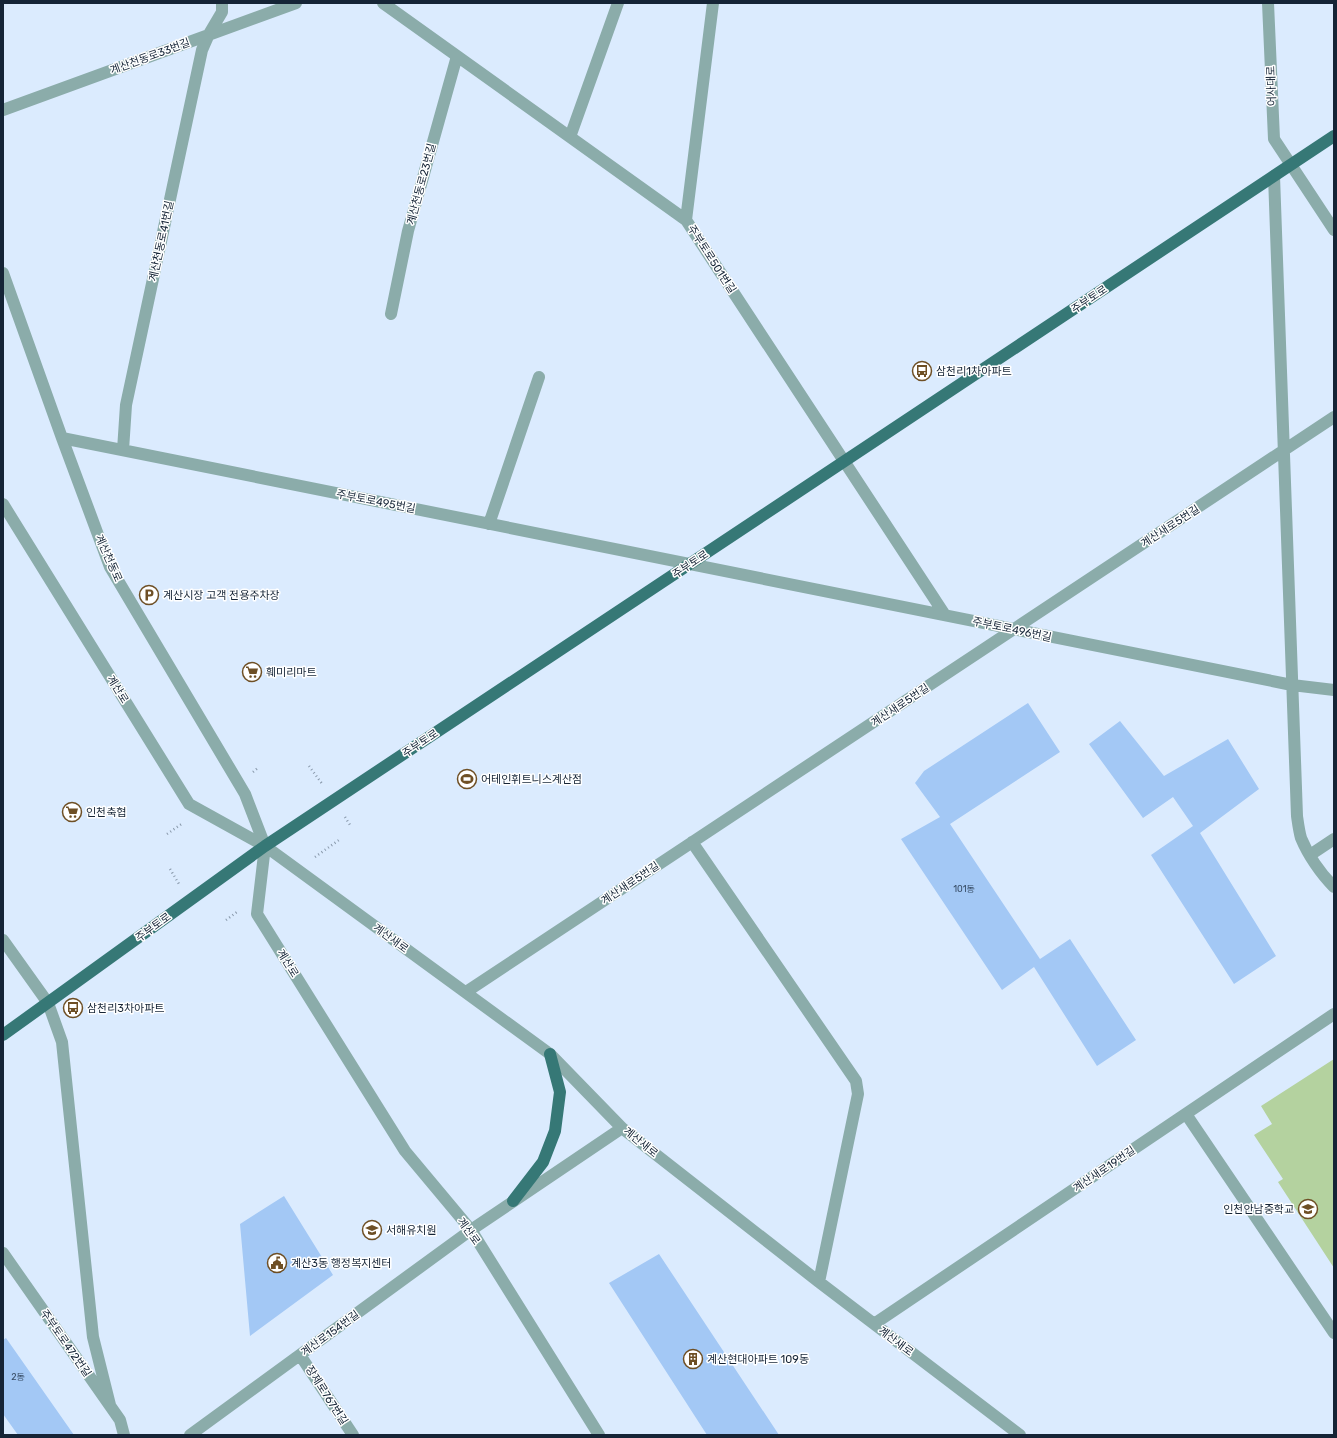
<svg xmlns="http://www.w3.org/2000/svg" width="1337" height="1438" viewBox="0 0 1337 1438" font-family="Rubik,'Noto Sans KR',sans-serif">
  <rect width="100%" height="100%" fill="#dbebfe"/>
  <path fill="#b4d29f" d="M1334,1059v209l-56,-86 5,-3 -29,-44 18,-11 -11,-18z"/>
  <path fill="#a3c8f5" d="M1028,703l32,49 -110,72 90,135 30,-20 66,101 -39,26 -63,-99 -32,23 -101,-151 39,-22 -25,-34 9,-12z
    M1120,721l44,55 64,-37 31,50 -59,44 76,123 -42,28 -83,-129 42,-29 -20,-29 -30,21 -54,-74z
    M284,1196l49,79 -83,61 -10,-112z
    M659,1254l120,181h-72l-98,-152z
    M6,1338l68,97h-56l-15,-21v-74z"/>
  <g fill="none" stroke-linecap="round" stroke-linejoin="round">
    <path stroke="#8a9aac" stroke-width="2.5" stroke-dasharray="1 3" stroke-linecap="butt" d="M309,766l14,19
      M253,772l6,-5
      M345,817l5,8
      M167,834l16,-11
      M315,857l24,-17
      M170,869l9,15
      M226,920l11,-8"/>
    <path stroke="#8bacaa" stroke-width="12" d="M383,3l303,217
      M713,3l-27,217 259,395
      M1268,3l6,136 60,91
      M3,110l293,-107
      M570,137l48,-134
      M1274,176l23,640c1,7 2,15 4,22 7,17 20,36 33,49
      M3,273l59,165 48,129 135,227 20,52 -8,68 148,237 66,79 128,205
      M391,314l17,-83 49,-175
      M62,438l1230,247 42,5
      M123,450l3,-45 76,-355 7,-16 13,-22v-9
      M3,504l186,300 76,42 285,208 72,74 197,154 201,153
      M489,524l50,-147
      M692,842l164,239 2,13 -39,188
      M1310,855l24,-16
      M3,940l45,63 14,39 31,295 17,68
      M466,992l868,-575
      M1186,1114l148,219
      M3,1253l117,167 4,15
      M874,1324l460,-310
      M300,1355l53,80
      M190,1435l281,-205 151,-102"/>
    <path stroke="#367876" stroke-width="12" d="M3,1035l262,-189 1069,-710
      M513,1201l30,-39 12,-31 5,-39 -10,-38"/>
  </g>
  <defs>
    <g id="bus-ring" transform="scale(1)"><circle r="9.5" fill="#fff" stroke="#6e4f25" stroke-width="1.5"/><path d="M-5-6H5V4H4V6H2V4H-2V6H-4V4H-5ZM-3.5-4V0h7V-4ZM-3.5 1.2v1.5H-2V1.2ZM2 1.2v1.5H3.5V1.2Z" fill="#6e4f25"/></g>
    <g id="parking-ring" transform="scale(1)"><circle r="9.5" fill="#fff" stroke="#6e4f25" stroke-width="1.5"/><path d="M-3.5-5.5H1a3.5 3.5 0 0 1 0 7H-1V5.5H-3.5ZM-1-3.4V-.6H.8a1.4 1.4 0 0 0 0-2.8Z" fill="#6e4f25"/></g>
    <g id="supermarket-ring" transform="scale(1)"><circle r="9.5" fill="#fff" stroke="#6e4f25" stroke-width="1.5"/><path d="M-6-5.5h2.5l.6 2H6L4.5 2H-2.5L-4.4-4H-6ZM-1.5 3.2a1.3 1.3 0 1 0 .1 0ZM3 3.2a1.3 1.3 0 1 0 .1 0Z" fill="#6e4f25"/></g>
    <g id="stadium-ring" transform="scale(1)"><circle r="9.5" fill="#fff" stroke="#6e4f25" stroke-width="1.5"/><path d="M0-5a6.5 5 0 1 0 0 10a6.5 5 0 1 0 0-10ZM-3.5-1.8h7v3.6h-7Z" fill="#6e4f25"/></g>
    <g id="school-ring" transform="scale(1)"><circle r="9.5" fill="#fff" stroke="#6e4f25" stroke-width="1.5"/><path d="M0-5L7-2L0 1L-7-2ZM-4 1L0 2.5L4 1V4Q0 6-4 4Z" fill="#6e4f25"/></g>
    <g id="civic-ring" transform="scale(1)"><circle r="9.5" fill="#fff" stroke="#6e4f25" stroke-width="1.5"/><path d="M-.6-6.5H3V-4.5H.6V-3L4-1V1h2V6H-6V1h2V-1L-.6-3ZM-1.2 2.5V6h2.4V2.5Z" fill="#6e4f25"/></g>
    <g id="building-ring" transform="scale(1)"><circle r="9.5" fill="#fff" stroke="#6e4f25" stroke-width="1.5"/><path d="M-4-6H4V6H1V3H-1V6H-4ZM-2.5-4.3h1.7v1.8h-1.7ZM.8-4.3h1.7v1.8H.8ZM-2.5-1h1.7V.8h-1.7ZM.8-1h1.7V.8H.8Z" fill="#6e4f25"/></g>
  </defs>
  <g fill-rule="evenodd">
    <use href="#bus-ring" x="922" y="371"/>
    <use href="#parking-ring" x="149" y="595"/>
    <use href="#supermarket-ring" x="252" y="672"/>
    <use href="#stadium-ring" x="467" y="779"/>
    <use href="#supermarket-ring" x="72" y="812"/>
    <use href="#bus-ring" x="73" y="1008"/>
    <use href="#school-ring" x="1308" y="1209"/>
    <use href="#school-ring" x="372" y="1230"/>
    <use href="#civic-ring" x="277" y="1263"/>
    <use href="#building-ring" x="693" y="1359"/>
  </g>
  <g text-anchor="middle" stroke-width="3" stroke-linejoin="round" paint-order="stroke">
    <g font-size="9" fill="#384d66">
      <text x="964" y="892">101동</text>
      <text x="18" y="1380">2동</text>
    </g>
    <g font-size="11" fill="#152436" stroke="#fff">
      <text transform="translate(150 56) rotate(-20)" y="4">계산천동로33번길</text>
      <text transform="translate(1271 86) rotate(-92)" y="4">어사대로</text>
      <text transform="translate(421 184) rotate(-75)" y="4">계산천동로23번길</text>
      <text transform="translate(161 241) rotate(-78)" y="4">계산천동로41번길</text>
      <text transform="translate(712 259) rotate(57)" y="4">주부토로501번길</text>
      <text transform="translate(1089 299) rotate(-34)" y="4">주부토로</text>
      <text transform="translate(376 501) rotate(11)" y="4">주부토로495번길</text>
      <text transform="translate(1170 526) rotate(-33)" y="4">계산새로5번길</text>
      <text transform="translate(109 558) rotate(66)" y="4">계산천동로</text>
      <text transform="translate(690 564) rotate(-34)" y="4">주부토로</text>
      <text transform="translate(1012 629) rotate(12)" y="4">주부토로496번길</text>
      <text transform="translate(118 689) rotate(58)" y="4">계산로</text>
      <text transform="translate(900 705) rotate(-34)" y="4">계산새로5번길</text>
      <text transform="translate(420 743) rotate(-34)" y="4">주부토로</text>
      <text transform="translate(630 883) rotate(-34)" y="4">계산새로5번길</text>
      <text transform="translate(153 927) rotate(-36)" y="4">주부토로</text>
      <text transform="translate(391 938) rotate(36)" y="4">계산새로</text>
      <text transform="translate(288 963) rotate(58)" y="4">계산로</text>
      <text transform="translate(641 1142) rotate(39)" y="4">계산새로</text>
      <text transform="translate(1104 1169) rotate(-34)" y="4">계산새로19번길</text>
      <text transform="translate(469 1231) rotate(54)" y="4">계산로</text>
      <text transform="translate(330 1333) rotate(-36)" y="4">계산로154번길</text>
      <text transform="translate(896 1341) rotate(37)" y="4">계산새로</text>
      <text transform="translate(66 1343) rotate(55)" y="4">주부토로472번길</text>
      <text transform="translate(327 1395) rotate(57)" y="4">장제로767번길</text>
    </g>
    <g font-size="11" fill="#152436" stroke="#fff" text-anchor="start">
      <text x="936" y="375">삼천리1차아파트</text>
      <text x="163" y="599">계산시장 고객 전용주차장</text>
      <text x="266" y="676">훼미리마트</text>
      <text x="481" y="783">어테인휘트니스계산점</text>
      <text x="86" y="816">인천축협</text>
      <text x="87" y="1012">삼천리3차아파트</text>
      <text x="1294" y="1213" text-anchor="end">인천안남중학교</text>
      <text x="386" y="1234">서해유치원</text>
      <text x="291" y="1267">계산3동 행정복지센터</text>
      <text x="707" y="1363">계산현대아파트 109동</text>
    </g>
  </g>
  <rect width="1337" height="1438" fill="none" stroke="#152436" stroke-width="8"/>
</svg>
